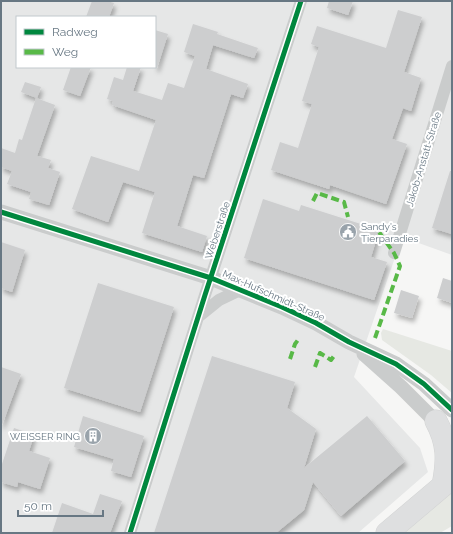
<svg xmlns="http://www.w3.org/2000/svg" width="453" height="534" viewBox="0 0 453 534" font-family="Raleway,sans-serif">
  <defs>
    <filter id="shadow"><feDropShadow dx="2.5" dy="4.5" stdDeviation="2" flood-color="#0004"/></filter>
  </defs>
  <rect width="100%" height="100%" fill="#f6f6f5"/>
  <path fill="#e6e7e7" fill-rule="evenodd" d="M1,1h451v254l-50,-18 -48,140 66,71 8,24 -70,61h-357zM17,17h138v50h-138z"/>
  <path fill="#e6e8e3" d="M383,329l69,22v42l-21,-18 -49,-35 -1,-7z
    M452,484v42l-12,7h-45z"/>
  <path fill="#cdcecf" filter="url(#shadow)" d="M92,1h15l7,2 -5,14h-23z
    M329,1h24l-5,14 -21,-7z
    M398,10l24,7 -18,55 17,6 -10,33 -8,-3 -11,31 15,5 -21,60 -56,-19 -1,4 -58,-19 9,-28 18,6 14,-44 -10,-3 17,-54 -8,-3 6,-18 69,22z
    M193,24l25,8 -1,2 41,14 -4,10 -41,-13 -7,24 42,15 -5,14 -12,-4 -27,84 -11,-3 -16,51 30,10 -5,16 -60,-19 13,-41 -32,-10 -15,40 -36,-13 19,-53 48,15 17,-51 -44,-15 1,-4 -6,-2 7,-22 9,3 4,-13h14l-8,24 29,9 6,-17 16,5 11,-32 -11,-4z
    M155,30l13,4 -11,34h-2z
    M71,67h20l-11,29 -17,-6z
    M25,82l16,5 -4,11 -16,-6z
    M36,98l19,7 -18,51 14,4 -3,8 12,4 -11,33 -20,-6 2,-7 -24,-8 5,-13 -11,-4v-19l14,5 4,-14 3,1z
    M450,171h2v63l-20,-6z
    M263,199l36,12 2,-6 66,21v1l12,4 -8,26 16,5 -13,38 -130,-42z
    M1,242l24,8 -13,42 -11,-4z
    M443,278l9,3v22l-15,-5z
    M98,283l76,24 -34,105 -76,-24z
    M401,290l18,6 -7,22 -18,-5z
    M212,356l83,26 -8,26 29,21 -12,39 63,-52 38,45 -64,55 -28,-34 -9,28 -28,23h-122z
    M1,367l20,7 -19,51h-1z
    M83,416l61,20 -13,41 -20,-6 3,-12 -40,-12z
    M14,428l20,7 -5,16 21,7 -10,31 -22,-7 -1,5 -16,-5v-15z
    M100,494l22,7 -12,32h-58l10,-30 31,11z"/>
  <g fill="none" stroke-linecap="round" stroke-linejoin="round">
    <g stroke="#d2d3d3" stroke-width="23">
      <path id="motorway" d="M436,421c12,22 12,39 7,64
        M387,533l65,-55"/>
    </g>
    <path stroke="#cacccc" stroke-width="12" d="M394,253l58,-187
      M198,317l21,-17 23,-11
      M130,533l75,-238 96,-294"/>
    <path stroke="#cacccc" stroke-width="15" d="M1,212l210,66 71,29 34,16 33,19 47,22 28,20 28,26
      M364,354l37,33 41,41"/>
    <use href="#motorway" stroke="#dedfe0" stroke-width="22"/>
    <path stroke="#58b947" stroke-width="4" stroke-dasharray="8 4" stroke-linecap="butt" d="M313,201l4,-8 27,9 4,15
      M375,338l25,-72 -6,-13 -15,-21
      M290,359l5,-15 3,-4
      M315,367l5,-14 11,7 3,-4"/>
    <g stroke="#fff" stroke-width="8">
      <path id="cycleway" d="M1,212l210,66 71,29 34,16 33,19 47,22 28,20 28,26
        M130,533l75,-238 96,-294"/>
    </g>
    <use href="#cycleway" stroke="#00873e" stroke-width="5"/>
  </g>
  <defs>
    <g id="civic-disc" transform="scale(0.9)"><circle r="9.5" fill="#99a3ab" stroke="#fff"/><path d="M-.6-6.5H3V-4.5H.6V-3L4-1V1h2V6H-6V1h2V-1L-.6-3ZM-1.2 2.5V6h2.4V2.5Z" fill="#fff"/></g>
    <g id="building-disc" transform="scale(0.9)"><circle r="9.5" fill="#99a3ab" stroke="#fff"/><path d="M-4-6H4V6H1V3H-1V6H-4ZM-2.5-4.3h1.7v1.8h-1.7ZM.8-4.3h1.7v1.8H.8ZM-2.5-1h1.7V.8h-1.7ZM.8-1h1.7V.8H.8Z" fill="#fff"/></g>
  </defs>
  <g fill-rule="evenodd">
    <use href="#civic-disc" x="348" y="232"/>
    <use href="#building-disc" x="93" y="436"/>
  </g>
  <g text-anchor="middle" stroke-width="4" stroke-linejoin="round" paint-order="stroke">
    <g font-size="10" fill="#677783" stroke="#fff">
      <text transform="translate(423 159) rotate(-73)" y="4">Jakob-Anstatt-Straße</text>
      <text transform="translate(217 230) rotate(-72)" y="4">Weberstraße</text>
      <text transform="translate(274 295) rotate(24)" y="4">Max-Hufschmidt-Straße</text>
    </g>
    <g font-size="10" fill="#677783" stroke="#fff" text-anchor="start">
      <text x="361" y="230">Sandy's<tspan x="361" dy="12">Tierparadies</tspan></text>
      <text x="80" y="440" text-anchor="end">WEISSER RING</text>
    </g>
  </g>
  <rect width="453" height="534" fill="none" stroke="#677783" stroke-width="4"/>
  <rect x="16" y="16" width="140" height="52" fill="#ffffff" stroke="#c2c9cd"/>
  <rect x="24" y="29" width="20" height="6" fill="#00873e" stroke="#c2c9cd"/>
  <text x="52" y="36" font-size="12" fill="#677783">Radweg</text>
  <rect x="24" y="49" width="20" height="6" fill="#58b947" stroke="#c2c9cd"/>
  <text x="52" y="56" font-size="12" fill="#677783">Weg</text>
  <path d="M18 510v6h85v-6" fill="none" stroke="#677783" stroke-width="2"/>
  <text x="24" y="510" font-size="12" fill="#677783" stroke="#ffffff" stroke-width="3" paint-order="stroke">50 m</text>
</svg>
